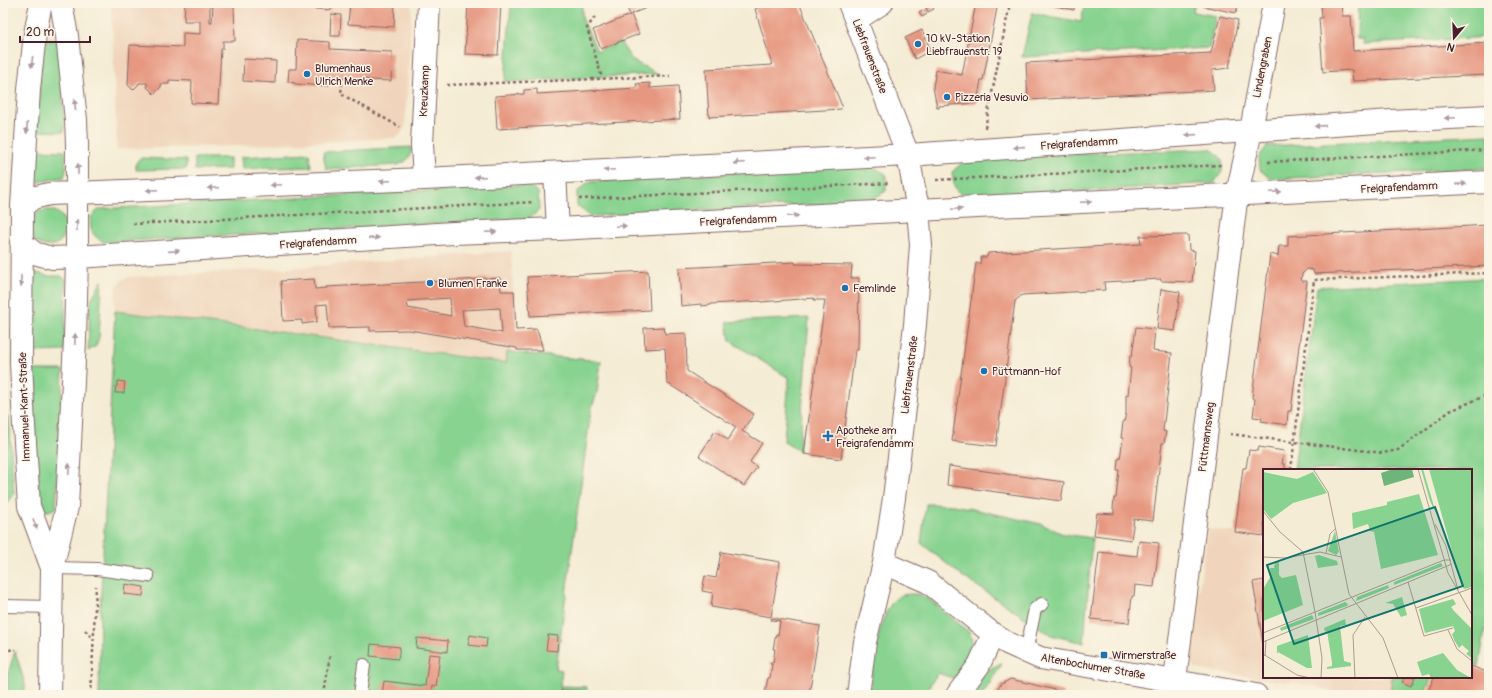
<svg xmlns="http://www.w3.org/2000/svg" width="1492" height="698" viewBox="0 0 1492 698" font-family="Pangolin,sans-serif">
  <rect width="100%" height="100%" fill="#fcf5e5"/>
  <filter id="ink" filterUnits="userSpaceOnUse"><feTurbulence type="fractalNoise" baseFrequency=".025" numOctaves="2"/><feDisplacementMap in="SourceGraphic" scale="8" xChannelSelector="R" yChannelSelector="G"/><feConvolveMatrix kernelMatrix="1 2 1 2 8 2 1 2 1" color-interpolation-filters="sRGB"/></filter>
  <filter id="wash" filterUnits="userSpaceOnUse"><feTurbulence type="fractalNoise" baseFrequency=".012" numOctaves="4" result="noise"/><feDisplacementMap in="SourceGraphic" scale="16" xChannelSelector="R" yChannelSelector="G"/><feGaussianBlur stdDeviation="0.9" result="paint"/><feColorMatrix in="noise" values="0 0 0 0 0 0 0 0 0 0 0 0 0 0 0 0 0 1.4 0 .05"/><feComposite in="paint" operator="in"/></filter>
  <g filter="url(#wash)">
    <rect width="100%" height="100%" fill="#f4ecd4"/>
    <path fill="#f0d5bc" d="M111,3h301l-7,124 -4,7 -6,4 -160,8 -118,3z
      M511,251l6,102 -10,-1 -1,11 -226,-31 -165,-21v-17l2,-8 5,-6 7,-3 149,-8z
      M1208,529l56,7v141h127l-1,18h-51l-24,-9 -113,-16 -7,-2 -6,-13z"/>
    <path fill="#88d390" stroke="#69795e" d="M511,3h71v15l15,33 23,-9 13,19 26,13 -154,8z
      M1085,3h110l-2,9 23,4 -7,32 -187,9 10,-44 49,9z
      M1358,3h131v34l-126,7 -1,-5h-5z
      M48,40h7l6,8 3,84 -27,-1 5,-83 3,-6z
      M1489,135v33l-218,11 -11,-9 -1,-13 8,-11z
      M412,147c-2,10 -4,15 -15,18l-71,4 -3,-17z
      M1212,149l10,10v13l-8,11 -241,15c-18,-4 -19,-9 -21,-26l10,-9 10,-5z
      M35,150l30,1 1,20 -2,6 -26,5 -4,-4z
      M309,153l2,14 -69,2 -1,-12z
      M142,158l44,2v9l-50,1c0,-6 -1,-9 6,-12z
      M195,158h35v11l-35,1z
      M868,164l18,10v17l-18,11 -278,14 -13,-10v-14l12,-10z
      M527,185l11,7 1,18 -10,9 -425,23c-12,-6 -15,-12 -13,-25l8,-8z
      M30 228a18 18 0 1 1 36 0a18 18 0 1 1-36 0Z
      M34,272l13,4h14l5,4 -2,71 -33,1v-79z
      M1489,278v328l-10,60 -8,-2v-194h-177l23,-183z
      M102,281l-3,56 -3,9 -8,5 2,-46 3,-9z
      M115,311l165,21 226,31 1,-11 94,9 -4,32 -6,17 -35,259 6,1 -2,16 27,1 -1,8h-487l1,-82z
      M809,318l-10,133 -15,-9 5,-64 -59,-37 -3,-19z
      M31,370h32l-7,138 -7,3h-4l-6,-7z
      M3,417h6l5,78 -11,12z
      M926,504l28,1 87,19 22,10 29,4 -8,105 -33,-8 -89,-59 -41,-33z
      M918,594l10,4 42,35 3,12 -15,35 -20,-7 -15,22h-54c4,-23 8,-91 33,-100 5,-1 11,-1 16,-1z
      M15,651l10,33v11h-18v-18z
      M1002,664l-20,31h-12c9,-13 14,-28 32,-31z
      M1392,677h40l-8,18h-30l-4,-1z"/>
    <g id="blocks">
      <path fill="#e69780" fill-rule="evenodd" d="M185,3h25v19h2l1,-19h21l1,38h-12v8h-2l-3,55 -27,-1 1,-22 -23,-1v4h-8v3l-7,7 -7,-7v-4h-8l-1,2 -5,5 -5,-5 2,-40 53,2v-14l17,1v-13h-16z
        M303,3h28v7l-28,-2z
        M350,3h45l-1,24 -46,-3z
        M468,3h33l-3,52 -33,-1z
        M625,3h22l2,4 -18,7 8,20 -38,15 -8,-19 37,-15z
        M770,3h29l43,103 -1,3 -132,8 -3,-48 66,-4 -17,-56z
        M976,3h22l-15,77h-2l-4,23 -38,3v2h-2l-4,-21 3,-17 26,5z
        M1042,3h33l-1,7z
        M1204,3h34l-2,10 -33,-7z
        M1321,3h20l1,13h9l2,35 136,-8v32l-136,6 -1,-11 -29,2 -4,-54h3z
        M931,5l3,4 -6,3 -2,-4z
        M924,10l3,4 -5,3 -3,-4z
        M331,14l10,1 -1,21h-10z
        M1220,16l18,4 -9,48 -17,2 2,20 -186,10 -2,-37 185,-10z
        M922,30l9,20 -16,9 -10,-21z
        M297,40l33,2v7l62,3 -1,29 -62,-3 -1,8 -33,-2v-1l-7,-1 1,-13h7z
        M244,59l32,2 -1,22 -32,-2z
        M650,83v5l28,-2 2,33 -183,10 -2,-33 29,-2v-4l13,-1v5l100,-6 -1,-4z
        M1489,225v41l-175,8 -1,-4 -6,-1 -5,5 -1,7h6l-16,130h-3l-1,14 -26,-4 1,-3 -9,-1 2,-18 -3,-1 18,-144 8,2 1,-10h9v-10z
        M1188,235l1,15 6,1 -3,31 -31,-1v-2l-57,3 1,8 -83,5 -7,6 -19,145 -44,-5 24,-178 4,1 1,-7h6l1,-4 153,-9 -1,-8z
        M795,262v2l57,1 -1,13h8l-1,72h-3l-14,109 -37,-5 21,-154h-11v-2l-53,4v-1l-50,3v1l-10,1v-2l-20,2 -2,-38z
        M648,271l2,39 -120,6 -3,-39z
        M500,278l1,13h13l2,39 21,-1 6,21h-26v-2l-108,-18 -39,1v-4l-41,1 -2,-24 -11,1 1,17 -15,2v-4l-19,1 -2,-40 33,-2 1,10 12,-1 -1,-1zM450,298l1,18 -43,-8 -1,-7zM500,308l2,25 -38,-7 -2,-16z
        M1161,289l19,3 -5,39 -18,-2z
        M664,327l1,7 21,-1 1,38 67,43 -12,17 20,12 -12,19 7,5 -13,19 -45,-30 16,-25 13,9 8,-13 -69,-44 -2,-35 -20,1 -1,-21z
        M1136,327l19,2 -2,22 19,2 -9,78 3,1 -2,11h-2l-9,78 -19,-2 -3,21 -37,-5 3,-22 17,1v-5h-1l1,-11h2l3,-28h-2l1,-11h2l3,-21h-2l2,-16h1l2,-9v-18h2l3,-27 -2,-1 1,-11h2z
        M118,381l7,1 -1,11h-9l1,-7h1z
        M1259,447l25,4 -2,13h3v6h-21v66l-29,-4 8,-64h3l3,-18 9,1z
        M949,466l115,16 -3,19 -114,-16z
        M1139,541l20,2 -5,44 -19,-2 -1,11h-2l-3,27 -38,-4 8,-67 38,4z
        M721,552l59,10 -9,55 -60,-10 2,-14 -11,-2 3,-15 11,2z
        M1264,580v63h-1l-10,-61z
        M125,584l19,3 -1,9 -19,-2z
        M772,618l48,8 -11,69h-42v-2l-2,-1 3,-14h2l2,-14h-2l1,-2 2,1 2,-14h-2l3,-15 2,1 2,-14 -9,-1z
        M470,635l17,3 -1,9 -18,-2z
        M548,635l10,1 -1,15 -11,-1z
        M417,638l31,3 -1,11 -31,-4z
        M371,644l29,3 -2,12 -28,-3z
        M429,654l11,1 -4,32 -4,-1 -1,9h-49l2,-14 41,5z
        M1471,666l18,7v22h-54l-7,-3 6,-15h37z
        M1405,677h10l-4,9 -9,-4z
        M1011,679l52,13 -1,3h-68l7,-11z
        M561,690l21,1 -1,4h-21z"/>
    </g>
  </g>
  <g filter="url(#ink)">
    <use href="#blocks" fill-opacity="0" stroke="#866766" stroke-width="1"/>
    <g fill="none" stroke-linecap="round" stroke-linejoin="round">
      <g stroke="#866766" stroke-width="14">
        <path id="lane" d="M52,568l45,1 51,7
          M3,606l49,1
          M1026,652l9,-43 7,-5
          M360,695l4,-30"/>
      </g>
      <g stroke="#866766" stroke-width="24">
        <path id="street" d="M41,3l-6,31 -6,55 -7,118 -1,156 3,63 5,80 23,62
          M849,3l59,152 10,55 3,35 -6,80 -21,173 -10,65 -19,79 -7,53
          M856,20l26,-17
          M555,173l3,56
          M424,179l-2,-35 7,-141
          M22,207l11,-9 16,-4 375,-15 484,-24 483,-34 98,-5
          M21,242l13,11 18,5 25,-1 376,-24 105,-4 299,-16 632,-31
          M884,563l44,19 65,52 14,9 33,15 216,37
          M50,695l2,-127 15,-61 8,-168 2,-82v-113l-1,-24 -9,-84 -6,-33
          M957,695l22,-30 14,-31
          M1173,695l64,-501 14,-63 23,-128"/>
      </g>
      <path stroke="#866766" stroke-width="2.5" stroke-dasharray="3 3" stroke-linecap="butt" d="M3,14h3
        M595,17l-8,11 15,50
        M342,83l-1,11 59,33
        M447,85l223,-9
        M985,128l25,-125
        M1268,162l221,-12
        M936,180l285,-15
        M579,199l310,-16
        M133,224l401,-22
        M1230,434l153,19 15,-3 52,-39 39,-17
        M1291,470l23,-190 175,-7
        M85,630l9,10
        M3,651l13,-2
        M91,695l5,-109
        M324,695l6,-41"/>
      <use href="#lane" stroke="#fff" stroke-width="12"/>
      <use href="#street" stroke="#fff" stroke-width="22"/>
    </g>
    <defs><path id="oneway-solid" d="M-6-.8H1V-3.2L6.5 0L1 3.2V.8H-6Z"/></defs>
    <g fill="#ae9aa0">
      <use href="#oneway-solid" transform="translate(32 62) rotate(96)"/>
      <use href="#oneway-solid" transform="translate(75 105) rotate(-96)"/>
      <use href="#oneway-solid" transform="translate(1450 118) rotate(177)"/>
      <use href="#oneway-solid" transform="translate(1320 126) rotate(176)"/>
      <use href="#oneway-solid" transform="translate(27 128) rotate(94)"/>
      <use href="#oneway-solid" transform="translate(1191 135) rotate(176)"/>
      <use href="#oneway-solid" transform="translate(1019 147) rotate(176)"/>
      <use href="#oneway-solid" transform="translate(869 157) rotate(177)"/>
      <use href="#oneway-solid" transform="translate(739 163) rotate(177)"/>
      <use href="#oneway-solid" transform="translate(78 169) rotate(-90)"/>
      <use href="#oneway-solid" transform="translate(609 170) rotate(177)"/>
      <use href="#oneway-solid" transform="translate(480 177) rotate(177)"/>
      <use href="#oneway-solid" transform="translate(385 181) rotate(178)"/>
      <use href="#oneway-solid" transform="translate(1461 184) rotate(-3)"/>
      <use href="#oneway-solid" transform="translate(276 185) rotate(178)"/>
      <use href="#oneway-solid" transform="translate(213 188) rotate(178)"/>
      <use href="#oneway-solid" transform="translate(152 190) rotate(178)"/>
      <use href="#oneway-solid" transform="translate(1276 192) rotate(-3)"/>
      <use href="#oneway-solid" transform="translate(1086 202) rotate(-3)"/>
      <use href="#oneway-solid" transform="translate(957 209) rotate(-2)"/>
      <use href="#oneway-solid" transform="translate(793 216) rotate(-3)"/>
      <use href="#oneway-solid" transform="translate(77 225) rotate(-89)"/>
      <use href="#oneway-solid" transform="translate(621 226) rotate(-3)"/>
      <use href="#oneway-solid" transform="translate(491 232) rotate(-2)"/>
      <use href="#oneway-solid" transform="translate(374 238) rotate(-4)"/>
      <use href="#oneway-solid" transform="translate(174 251) rotate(-4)"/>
      <use href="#oneway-solid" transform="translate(21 281) rotate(90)"/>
      <use href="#oneway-solid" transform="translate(75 339) rotate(-88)"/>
      <use href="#oneway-solid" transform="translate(69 469) rotate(-87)"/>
      <use href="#oneway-solid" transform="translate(35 524) rotate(70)"/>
    </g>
  </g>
  <g fill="#1f6fb2" stroke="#fcf5e5" stroke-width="1.5">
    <circle cx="918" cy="44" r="4"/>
    <circle cx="307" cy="74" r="4"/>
    <circle cx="947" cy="97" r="4"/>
    <circle cx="430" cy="283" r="4"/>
    <circle cx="845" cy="288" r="4"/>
    <circle cx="984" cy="371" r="4"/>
    <path d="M826 430h4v4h4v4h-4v4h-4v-4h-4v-4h4z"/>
    <rect x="1100" y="651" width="8" height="8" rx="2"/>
  </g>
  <g text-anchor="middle" stroke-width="3" stroke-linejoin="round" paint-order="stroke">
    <g font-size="11" fill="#4a1f2b" stroke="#fcf5e5" text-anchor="start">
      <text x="926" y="42">10 kV-Station<tspan x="926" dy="13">Liebfrauenstr. 19</tspan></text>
      <text x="315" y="72">Blumenhaus<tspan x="315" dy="13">Ulrich Menke</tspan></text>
      <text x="955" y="101">Pizzeria Vesuvio</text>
      <text x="438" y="287">Blumen Franke</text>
      <text x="853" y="292">Femlinde</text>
      <text x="992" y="375">Püttmann-Hof</text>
      <text x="836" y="434">Apotheke am<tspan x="836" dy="13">Freigrafendamm</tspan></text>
      <text x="1112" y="659">Wirmerstraße</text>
    </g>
    <g font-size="11" fill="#4a1f2b" stroke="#fcf5e5">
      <text transform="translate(870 56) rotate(69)" y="4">Liebfrauenstraße</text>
      <text transform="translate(1262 67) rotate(-79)" y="4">Lindengraben</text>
      <text transform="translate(424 91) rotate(-88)" y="4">Kreuzkamp</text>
      <text transform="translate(1079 143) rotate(-4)" y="4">Freigrafendamm</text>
      <text transform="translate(1399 187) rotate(-3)" y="4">Freigrafendamm</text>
      <text transform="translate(738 220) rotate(-3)" y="4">Freigrafendamm</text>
      <text transform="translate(318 242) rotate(-4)" y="4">Freigrafendamm</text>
      <text transform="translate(909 375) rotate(-83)" y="4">Liebfrauenstraße</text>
      <text transform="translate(24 407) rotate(-92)" y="4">Immanuel-Kant-Straße</text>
      <text transform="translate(1206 437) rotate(-83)" y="4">Püttmannsweg</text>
      <text transform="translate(1093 666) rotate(10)" y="4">Altenbochumer Straße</text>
    </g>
  </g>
  <g transform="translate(1263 469)">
    <rect width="209" height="209" fill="#f4ecd4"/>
    <path d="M158,0h2l13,44 -6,-12zM166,0h43v117l-3,2 -5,1 -3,-5zM0,3l34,7 16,-7 14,21 -34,10 -22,16 -8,-10zM156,25l19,61 -57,14 -7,-37 -4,-1 -2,-7 -15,5 -1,-16 35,-8v-3zM72,62l4,21 -3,3 -8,-4zM56,86l18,6 1,4 -20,3 -3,-12zM12,93h4v13l3,3 14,-3 7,30 -40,16v-32l8,-13 -1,-8h4zM178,94l2,3 -49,19v-3zM125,116l1,3 -33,13 1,-4zM139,128l5,18 -6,2 -8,-13 -8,-1zM190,130l3,5 -5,3 3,4 18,18v29l-6,-4 3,-3 -7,-6 -3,3 -5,-8 -2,-6 3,-3 -2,-5 -28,7 -6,-24zM82,133l3,2 -1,2 -29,10v-3zM49,146l2,4 -33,12 -1,-3zM82,150l1,6 -6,1 4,35 7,2v3l-24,3v-2l5,-1v-4l-5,-31 -2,1 -1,-4zM45,166l4,33h-5l-29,-16 -1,2v-8zM180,184l14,17 14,8h-40l-2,-4 -7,2 -5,-14z" fill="#88d390"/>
    <path d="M130,0h19l2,8 -30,9 -3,-13z" fill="#6eb57a"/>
    <path fill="none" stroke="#b09a90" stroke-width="1" d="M50,0l15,23 21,102 34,44 15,40M155,0l30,104 24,42M0,42l17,21 23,20 12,60 7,46 -1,20M172,55l11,22 12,44M63,84l4,-19 6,-6M0,88l22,1 35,-6 21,5M145,113l16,54 29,-8M153,139l56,-20M185,161l9,19 15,12M0,164l181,-73h7M0,173l189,-78M0,185l34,21 13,3M2,187l1,-16M89,209h3l-2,-43 12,-18"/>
    <path fill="#0f766e" fill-opacity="0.15" stroke="#0f766e" stroke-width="2" d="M172,38l28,79 -169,58 -27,-79z"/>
    <rect width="209" height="209" fill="none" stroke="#4a1f2b" stroke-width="2"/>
  </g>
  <rect width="1492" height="698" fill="none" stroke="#fcf5e5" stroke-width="16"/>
  <g transform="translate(1454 38) rotate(199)" stroke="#fcf5e5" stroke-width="3" paint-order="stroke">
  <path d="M0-3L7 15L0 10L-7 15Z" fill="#4a1f2b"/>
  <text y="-6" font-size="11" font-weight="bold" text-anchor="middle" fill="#4a1f2b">N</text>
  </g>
  <path d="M20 36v6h70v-6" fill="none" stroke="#4a1f2b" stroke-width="2"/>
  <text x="26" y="36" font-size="12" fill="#4a1f2b" stroke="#fcf5e5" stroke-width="3" paint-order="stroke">20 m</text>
</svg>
